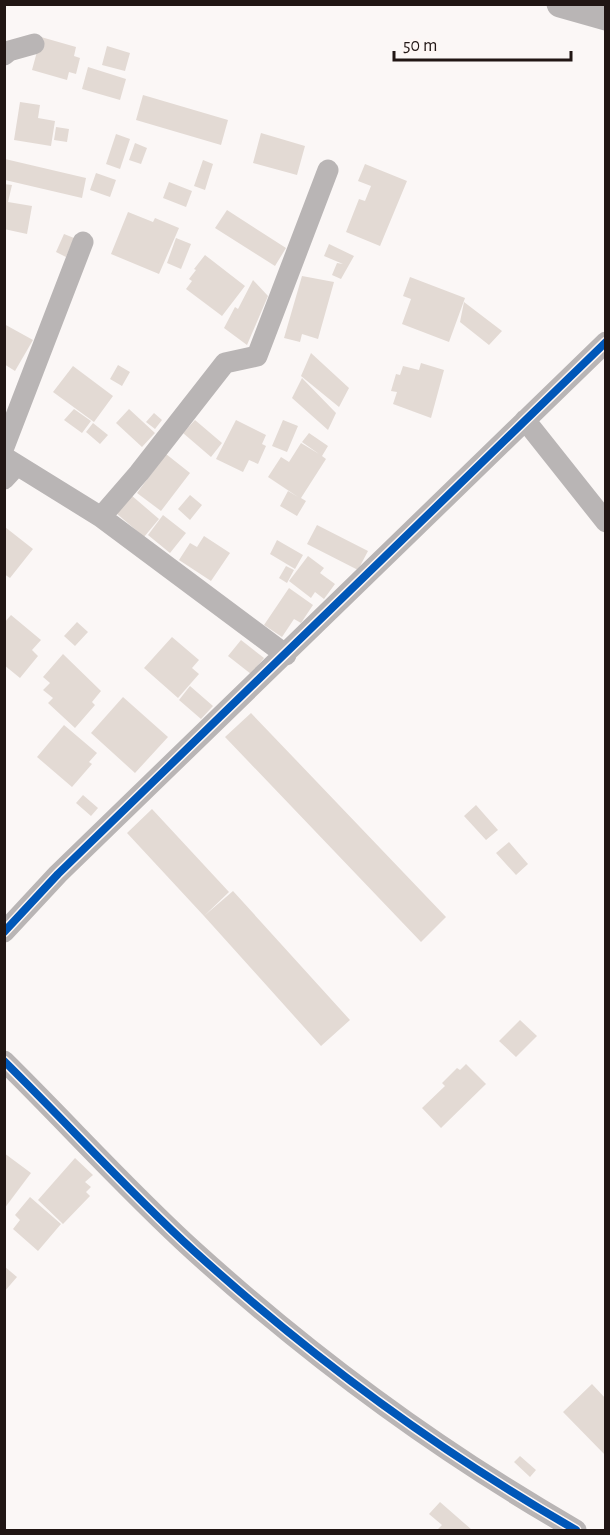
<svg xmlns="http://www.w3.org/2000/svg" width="610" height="1535" viewBox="0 0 610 1535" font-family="'Alegreya Sans',sans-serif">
  <rect width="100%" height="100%" fill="#fbf7f6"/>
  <path fill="#e3dad4" d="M41,37l35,10 -2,9 6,2 -4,16 -7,-2 -2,8 -35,-10z
    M107,46l23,7 -5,18 -23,-6z
    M88,67l38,12 -6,21 -38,-11z
    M143,95l85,25 -7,25 -85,-25z
    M20,102l20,3 -2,13 17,3 -4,25 -37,-6z
    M56,127l13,2 -2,13 -13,-2z
    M261,133l44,13 -8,29 -44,-12z
    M116,134l14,5 -10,30 -14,-5z
    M135,143l12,5 -6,16 -12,-4z
    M5,159l81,19 -4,20 -77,-18z
    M203,160l10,4 -8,26 -11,-4z
    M365,164l42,17 -27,65 -34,-14 13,-33 6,2 6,-15 -13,-5z
    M96,173l20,7 -6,17 -20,-7z
    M169,182l23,9 -6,16 -23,-9z
    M4,184l8,1 -4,17 24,4 -5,28 -23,-5z
    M227,210l59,38 -11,18 -60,-38z
    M128,212l25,10 2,-4 24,10 -20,46 -48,-20z
    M64,234l10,4 -8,19 -10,-5z
    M176,238l15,6 -10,25 -14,-6z
    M329,244l25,12 -13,23 -9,-4 5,-12 6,1 -19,-8z
    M205,255l40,31 -23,30 -36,-27 6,-8 -3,-2 7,-9 -2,-1z
    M302,276l32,6 -16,57 -16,-5 -2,8 -16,-4z
    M410,277l55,21 -16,44 -47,-18 9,-25 -8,-3z
    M253,280l15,16 -21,49 -23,-17 11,-21 3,2z
    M464,302l38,29 -13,14 -29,-23z
    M4,324l29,16 -18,31 -11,-7z
    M311,353l38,35 -10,19 -38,-31z
    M421,363l23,7 -13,48 -38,-14 4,-12 -6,-1 5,-17 4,1 3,-9 16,4z
    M118,365l12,7 -8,14 -12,-7z
    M73,366l40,30 -19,26 -41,-30z
    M302,378l34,35 -8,17 -36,-32z
    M74,409l17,12 -9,12 -18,-13z
    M129,409l26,24 -13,14 -26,-24z
    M154,413l8,7 -7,9 -9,-7z
    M195,420l27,23 -11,14 -28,-24z
    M236,420l30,15 -4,9 4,2 -8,18 -9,-4 -6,12 -27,-13z
    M283,420l15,6 -11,26 -15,-6z
    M93,423l15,12 -8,9 -14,-12z
    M309,433l19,13 -6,10 4,3 -25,39 5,3 -9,15 -17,-10 8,-15 10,6 -30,-20 13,-20 8,5 12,-19 18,11 -17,-12z
    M166,454l24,19 -29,38 -24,-18z
    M131,495l28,24 -15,18 -28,-24z
    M190,495l12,10 -12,15 -12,-11z
    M163,515l23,18 -16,20 -22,-18z
    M317,525l51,26 -10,19 -51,-26z
    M5,527l28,22 -23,29 -6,-4z
    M204,536l26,17 -19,28 -32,-21 11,-17 7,4z
    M277,540l26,15 -8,14 -25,-15z
    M308,556l16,12 -4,5 15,11 -11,15 -9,-7 -4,6 -22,-17z
    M286,566l8,4 -7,13 -8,-5z
    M289,588l24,17 -12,18 -7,-4 -12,18 -18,-12z
    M11,615l30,25 -9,10 6,6 -18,22 -16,-13v-42z
    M77,622l11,10 -13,14 -11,-10z
    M172,637l27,23 -7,8 7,6 -21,24 -34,-30z
    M241,640l23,18 -13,16 -23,-18z
    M63,654l38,37 -9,11 3,3 -20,23 -27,-25 5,-5 -10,-8 7,-7 -7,-6z
    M190,686l23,20 -12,13 -22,-19z
    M123,697l45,40 -33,36 -44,-40z
    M251,713l195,204 -25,25 -196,-205z
    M64,725l33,28 -8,9 3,2 -20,23 -35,-30z
    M83,795l15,13 -7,8 -15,-13z
    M476,805l22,25 -12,10 -22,-24z
    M152,809l77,83 -25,24 -77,-83z
    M509,842l19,22 -12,11 -20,-22z
    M233,891l117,129 -29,26 -117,-130z
    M520,1020l17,16 -21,21 -17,-16z
    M466,1064l20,20 -45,44 -19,-20 23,-22 -3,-3 15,-15 3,2z
    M4,1153l27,20 -27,36z
    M75,1158l18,17 -8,7 6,5 -5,5 4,4 -27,28 -25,-24z
    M30,1197l31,27 -23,27 -25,-22 7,-9 -5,-5z
    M4,1266l13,11 -13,15z
    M592,1384l14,15v57l-43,-44z
    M520,1456l16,14 -6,7 -16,-15z
    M440,1502l32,28h-35l5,-5 -13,-11z"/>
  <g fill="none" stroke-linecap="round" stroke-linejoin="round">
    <path stroke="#b9b5b5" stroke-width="21" d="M4,55l5,-4 25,-7
      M525,420l81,102
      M4,447l79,-205
      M4,457l97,60 185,138
      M4,479l13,-14
      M101,517l38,-44 86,-110 32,-7 71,-186
      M4,932l54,-58 548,-532
      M4,1061c64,63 124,130 190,190 116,105 246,201 382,279"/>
    <path stroke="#b9b5b5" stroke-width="27" d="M560,4l46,13"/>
    <g stroke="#fdf6f4" stroke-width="11">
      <path id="cycleway" d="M4,932l54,-58 548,-532
        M4,1061c64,63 124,130 190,190 116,105 246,201 382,279"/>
    </g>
    <use href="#cycleway" stroke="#0057b8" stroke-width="8"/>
  </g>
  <rect width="610" height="1535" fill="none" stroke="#211614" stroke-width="12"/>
  <path d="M394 51v9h177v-9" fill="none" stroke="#211614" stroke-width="3"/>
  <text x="403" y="51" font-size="18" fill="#211614" stroke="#fdf6f4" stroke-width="4.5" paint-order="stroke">50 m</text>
</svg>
